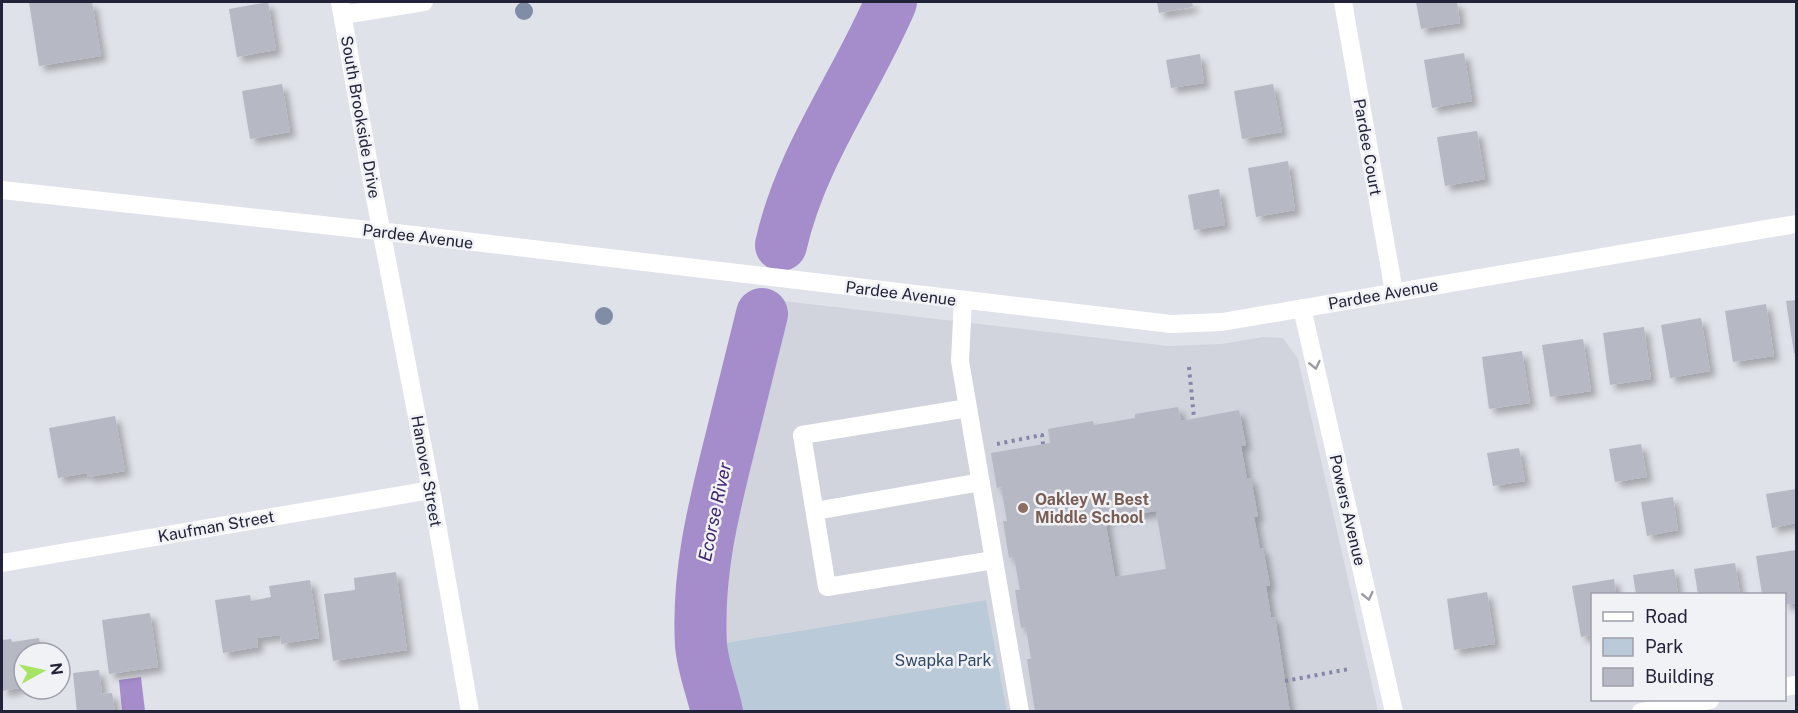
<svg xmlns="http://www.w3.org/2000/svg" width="1798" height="713" viewBox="0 0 1798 713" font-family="'Public Sans',sans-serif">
  <defs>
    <filter id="shadow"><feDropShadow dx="5.5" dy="5.5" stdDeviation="3" flood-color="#0004"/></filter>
  </defs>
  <rect width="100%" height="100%" fill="#e0e2e9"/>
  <path fill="#d1d4dd" d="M775,300l393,46 53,-2 42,-7 20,1 15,21 80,352h-371l-21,-111 -285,47 -1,-45 2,-28 8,-47 8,-39z"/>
  <path fill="#bbcad9" d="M986,600l21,111h-290l-13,-45 -3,-19z"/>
  <path fill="#a48dca" d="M141,677l4,34h-23l-3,-31z"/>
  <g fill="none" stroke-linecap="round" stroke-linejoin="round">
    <path stroke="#a48dca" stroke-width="52" d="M781,245c20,-89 75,-161 110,-243
      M717,712c-5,-23 -14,-44 -16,-67 -4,-71 12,-134 29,-202 11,-43 21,-86 32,-129"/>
  </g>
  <path fill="#b6b8c4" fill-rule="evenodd" filter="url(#shadow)" d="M29,2h63l9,54 -62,10z
    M268,2l8,48 -39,7 -8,-48z
    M1157,2h35l1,5 -34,6z
    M1416,2h41l3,21 -39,6z
    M1464,53l8,48 -40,7 -8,-48z
    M1200,54l4,29 -33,5 -5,-28z
    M282,84l8,48 -40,7 -8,-48z
    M1273,84l9,48 -40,7 -8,-48z
    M1477,131l8,48 -40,7 -8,-49z
    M1288,161l7,49 -39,7 -8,-49z
    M1219,189l6,36 -31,5 -6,-35z
    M1796,300v53h-2l-8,-52z
    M1766,304l8,52 -41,6 -8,-51z
    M1701,318l9,53 -40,7 -9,-53z
    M1644,327l7,52 -41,6 -7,-52z
    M1583,339l8,52 -41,6 -8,-52z
    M1522,351l8,52 -41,6 -7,-52z
    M1178,407l3,14 58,-11 7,35 -5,1 6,33 4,-1 7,39h-4l6,32 3,-1 7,38h-4l5,31h4l15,95h-255l-8,-53h4l-5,-32 -5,1 -6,-38h5l-6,-33 -5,1 -6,-37h4l-6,-34 -4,1 -6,-35 59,-10 -2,-14 45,-8 1,4 41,-7v-4zM1156,511l10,58 -51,8 -10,-58z
    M115,416l10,55 -37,6 -1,-4 -29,5 -9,-50z
    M1641,444l6,33 -32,5 -6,-33z
    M1519,448l6,33 -32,5 -6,-33z
    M1796,489v34l-24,5 -6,-34z
    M1673,497l5,33 -31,6 -6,-34z
    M1796,550v53l-12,2v-11h-22l-6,-38z
    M1735,563l5,31h-42l-4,-25z
    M1674,569l4,25h-42l-3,-19z
    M396,572l11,78 -74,11 -9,-67 31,-4 -1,-12z
    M1614,579l2,15h-24v41l-11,2 -9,-51z
    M310,580l9,58 -38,6 -1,-9 -23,3 1,9 -35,6 -8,-53 35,-5 1,6 20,-4 -2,-11z
    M1487,592l8,52 -41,6 -7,-51z
    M150,613l8,54 -49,7 -7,-54z
    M39,638l3,15h-18v30l-5,1v4l-17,3v-51l9,-1 1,3z
    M99,670l3,24 10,-1 3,19h-38l-4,-39z"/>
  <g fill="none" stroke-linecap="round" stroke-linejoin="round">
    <path stroke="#8387aa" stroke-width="4" stroke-dasharray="3 4.5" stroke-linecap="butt" d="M1189,367l5,51
      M997,444l45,-9 1,9
      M1285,681l64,-12"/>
    <path stroke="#fff" stroke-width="18" d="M340,2l32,180 59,308 39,222
      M1343,2l51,290
      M343,15l81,-13
      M2,190l412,45 757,89 51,-2 574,-98
      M963,300l-3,61 60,351
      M1302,308l92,404
      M968,408l-166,27 25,152 167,-27
      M815,511l166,-29
      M2,563l429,-73
      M1784,687l12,-2
      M1641,712l69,-12"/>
  </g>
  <g fill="#808da4">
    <circle cx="524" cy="11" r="9"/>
    <circle cx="604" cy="316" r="9"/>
  </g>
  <defs><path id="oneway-chevron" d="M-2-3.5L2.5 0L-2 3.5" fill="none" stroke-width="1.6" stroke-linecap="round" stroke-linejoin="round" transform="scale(1.5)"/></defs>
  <g stroke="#9c9ca5">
    <use href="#oneway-chevron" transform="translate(1315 365) rotate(77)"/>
    <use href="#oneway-chevron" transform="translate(1368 596) rotate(77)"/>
  </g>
  <circle fill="#8d6e63" stroke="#f0f2f6" stroke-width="2" cx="1023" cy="508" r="6"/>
  <g text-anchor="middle" stroke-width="5" stroke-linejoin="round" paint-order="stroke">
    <g font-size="16" fill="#222338" stroke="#f0f2f6">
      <text transform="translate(361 117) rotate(80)" y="6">South Brookside Drive</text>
      <text transform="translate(1368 147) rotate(80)" y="6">Pardee Court</text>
      <text transform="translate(418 236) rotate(7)" y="6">Pardee Avenue</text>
      <text transform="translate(901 293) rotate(7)" y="6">Pardee Avenue</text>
      <text transform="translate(1383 294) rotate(-10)" y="6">Pardee Avenue</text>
      <text transform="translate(427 471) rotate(80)" y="6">Hanover Street</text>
      <text transform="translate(1348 510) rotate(77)" y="6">Powers Avenue</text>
      <text transform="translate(216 526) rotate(-10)" y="6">Kaufman Street</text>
    </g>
    <g font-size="16" font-weight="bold" fill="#785e54" stroke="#f0f2f6" text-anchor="start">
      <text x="1035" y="505">Oakley W. Best<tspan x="1035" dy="18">Middle School</tspan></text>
    </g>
    <g font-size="16" fill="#31476b" stroke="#f0f2f6">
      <text x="943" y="666">Swapka Park</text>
    </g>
    <g font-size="18" font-style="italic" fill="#40236d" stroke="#f0f2f6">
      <text transform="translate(715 512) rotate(-78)" y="6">Ecorse River</text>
    </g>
  </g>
  <rect width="1798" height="713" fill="none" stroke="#222338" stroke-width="6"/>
  <rect x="1591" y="593" width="195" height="108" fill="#f0f2f6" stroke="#9e9faa" stroke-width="1.5"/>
  <rect x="1603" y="612" width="30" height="9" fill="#ffffff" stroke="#9e9faa" stroke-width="1.5"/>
  <text x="1645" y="623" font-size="18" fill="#222338">Road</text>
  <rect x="1603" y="638" width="30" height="18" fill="#bbcad9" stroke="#9e9faa" stroke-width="1.5"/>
  <text x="1645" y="653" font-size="18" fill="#222338">Park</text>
  <rect x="1603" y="668" width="30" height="18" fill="#b6b8c4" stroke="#9e9faa" stroke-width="1.5"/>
  <text x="1645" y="683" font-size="18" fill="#222338">Building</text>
  <g transform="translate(42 671) rotate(82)"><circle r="28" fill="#f0f2f6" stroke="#9e9faa" stroke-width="1.5"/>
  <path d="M0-4.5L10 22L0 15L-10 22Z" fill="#a7e463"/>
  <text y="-9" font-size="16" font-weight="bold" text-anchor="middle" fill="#222338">N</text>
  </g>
</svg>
